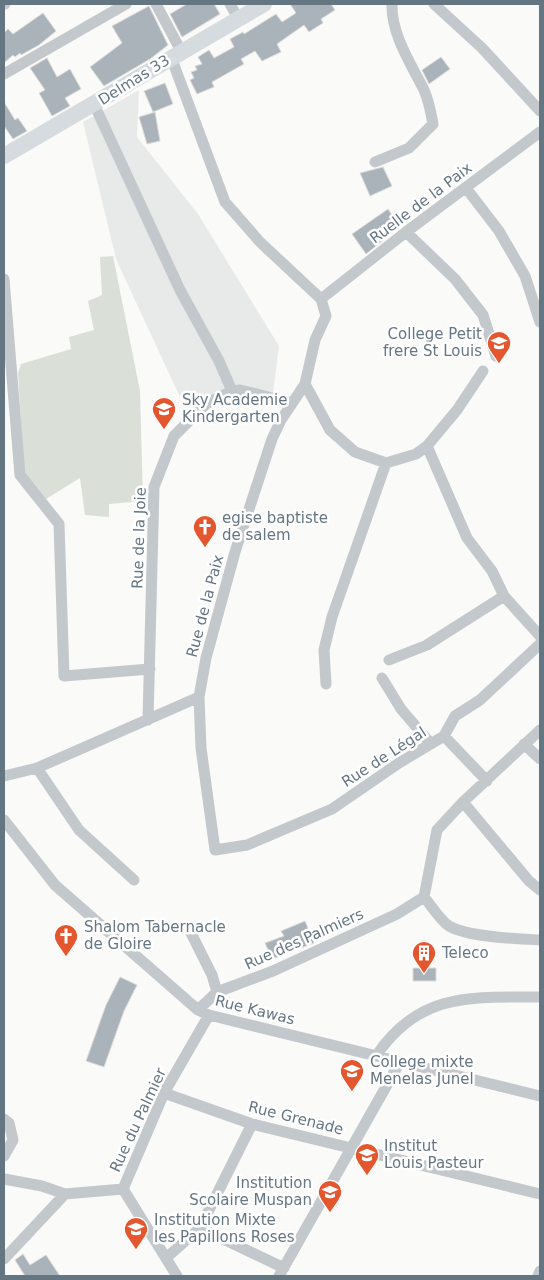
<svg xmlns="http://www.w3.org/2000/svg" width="544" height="1280" viewBox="0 0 544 1280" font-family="'DejaVu Sans',sans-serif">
  <rect width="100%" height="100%" fill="#fafaf8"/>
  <path fill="#e8e9e9" d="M139,90l-2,47 61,77 81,132 -6,47 -35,-7 -53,22 -69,-149 -33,-137z"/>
  <path fill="#dadfd7" d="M113,256l27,135 3,110 -34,3v13l-24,-2 -5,-37 -34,21 -22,-27 -6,-99 3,-9 50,-15 -2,-12 25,-7 -6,-29 14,-6 -2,-38z"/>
  <path fill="#aab3b9" stroke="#dcdcda" d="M187,4h27l6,10 -38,23 -12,-23z
    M290,4h41l4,6 -14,9 2,4 -14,9 -5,-7 -27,19 4,8 -19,9 -7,-10 -14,8 3,5 -32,18 2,5 -17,7 -7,-14 4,-2 -3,-6 6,-2 -2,-4 7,-2 -4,-7 11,-7 5,8 20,-11 -4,-8 13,-7 1,2 32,-20 6,8 14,-9z
    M149,6l19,39 -18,14 -46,27 -14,-19 32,-24 -10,-17z
    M43,13l13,18 -17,14 -18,10 -1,-2 -5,4 -2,-2 -9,8v-30l4,-4 5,5z
    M441,57l9,12 -21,15 -7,-14z
    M47,58l10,19 13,-8 11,20 -16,9 5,8 -18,10 -13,-23 6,-3 -15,-22z
    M165,83l8,21 -20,8 -9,-21z
    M4,102l11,18 3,-2 9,13 -14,8 -9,-13z
    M155,112l5,29 -13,3 -8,-27z
    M383,167l9,19 -22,10 -10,-23z
    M388,209l12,18 -34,27 -14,-20z
    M305,921l9,22 -42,16 -7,-16 19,-7 -3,-5z
    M413,968h23v13h-23z
    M120,977l17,8 -13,26 -20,56 -18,-6 20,-56z
    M23,1254l7,11 16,-10 14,21h-35l-10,-16z"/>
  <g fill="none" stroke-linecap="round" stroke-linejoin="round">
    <path stroke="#c3c8cc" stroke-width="11" d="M4,4h1
      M156,4l25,47
      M230,4l8,14
      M434,4l48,44 58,63
      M171,57l54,145 35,40 61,57
      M4,74l122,-70
      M94,104l86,186 39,71 13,30
      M375,162l34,-14 24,-24c-2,-11 -4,-23 -9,-34 -13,-26 -33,-56 -32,-86
      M466,188l33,43 26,45 15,46
      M406,232l49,47 28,36 13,41
      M4,279l16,196 39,49 5,152 86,-7
      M321,299l5,17 -11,24 -10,44 25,46 25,22 31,11 30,-9 11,-8 40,92 25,33 12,25 36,40
      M321,299l85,-67 134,-100
      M305,384l-24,36 -9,19 -37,113 -29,106 -7,39 2,51 14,102 32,-5 85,-36 67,-46 45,-27 11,-20 25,-16 60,-56
      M427,446l30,-36 26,-39
      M389,660l38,-15 77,-49
      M382,678l19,31 30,35
      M326,684l-2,-34 8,-33 54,-154
      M148,720l6,-233 20,-51 32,-32 26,-13 8,-1 52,13
      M540,730l-77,72 -26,28 -13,67c7,8 16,23 25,29 18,11 70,13 91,14
      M444,736l43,45
      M524,744l16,15
      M37,768l42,62 55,50
      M4,776l33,-8 162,-71
      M463,802l66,79 11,9
      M4,820l51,65 143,125 11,5 331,81
      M188,927l24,48 5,17
      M198,1010l19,-18 56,-21 124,-57 27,-17
      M376,1056c43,-64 95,-59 164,-59
      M164,1093l88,31 288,70
      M4,1119l5,4 4,17 -9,16
      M4,1179l38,7 23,8 58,-5 41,-96 45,-78
      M123,1189l54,87
      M200,1228l84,40
      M166,1258l34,-30 52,-104
      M4,1259l61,-65
      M279,1276l121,-214
      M538,1276l2,-5"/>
    <path stroke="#d6dbdf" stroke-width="16" d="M4,156l260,-152"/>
  </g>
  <defs>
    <g id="school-pin" transform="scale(1.25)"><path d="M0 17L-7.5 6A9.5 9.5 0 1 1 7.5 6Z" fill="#e4572e" stroke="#fff"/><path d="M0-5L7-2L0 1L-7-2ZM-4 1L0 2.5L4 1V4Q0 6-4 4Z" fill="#fff"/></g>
    <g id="church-pin" transform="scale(1.25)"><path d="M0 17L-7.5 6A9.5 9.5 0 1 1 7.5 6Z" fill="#e4572e" stroke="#fff"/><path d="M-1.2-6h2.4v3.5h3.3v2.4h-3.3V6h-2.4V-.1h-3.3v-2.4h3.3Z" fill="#fff"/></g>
    <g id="building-pin" transform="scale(1.25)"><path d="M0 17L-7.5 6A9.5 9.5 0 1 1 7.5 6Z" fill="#e4572e" stroke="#fff"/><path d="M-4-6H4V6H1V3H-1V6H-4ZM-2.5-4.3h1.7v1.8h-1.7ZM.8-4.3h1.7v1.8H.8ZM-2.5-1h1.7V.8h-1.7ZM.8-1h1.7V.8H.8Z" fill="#fff"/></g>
    <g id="university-pin" transform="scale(1.25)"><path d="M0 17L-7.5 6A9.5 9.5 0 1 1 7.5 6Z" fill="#e4572e" stroke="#fff"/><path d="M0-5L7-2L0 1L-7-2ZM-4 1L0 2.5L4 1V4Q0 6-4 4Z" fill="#fff"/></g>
  </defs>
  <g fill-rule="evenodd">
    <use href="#school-pin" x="499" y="343"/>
    <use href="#school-pin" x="164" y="409"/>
    <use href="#church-pin" x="205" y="527"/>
    <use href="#church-pin" x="66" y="936"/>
    <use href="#building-pin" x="424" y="953"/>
    <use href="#university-pin" x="352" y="1071"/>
    <use href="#university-pin" x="367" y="1155"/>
    <use href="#school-pin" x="330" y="1192"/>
    <use href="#school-pin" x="136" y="1229"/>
  </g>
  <g text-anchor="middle" stroke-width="5" stroke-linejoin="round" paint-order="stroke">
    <g font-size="15" fill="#657683" stroke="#fff">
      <text transform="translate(134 80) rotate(-32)" y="5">Delmas 33</text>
      <text transform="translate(421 203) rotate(-37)" y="5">Ruelle de la Paix</text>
      <text transform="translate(139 538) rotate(-88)" y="5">Rue de la Joie</text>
      <text transform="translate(205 606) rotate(-75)" y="5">Rue de la Paix</text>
      <text transform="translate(384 757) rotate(-33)" y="5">Rue de Légal</text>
      <text transform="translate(304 939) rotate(-24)" y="5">Rue des Palmiers</text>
      <text transform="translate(255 1010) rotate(14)" y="5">Rue Kawas</text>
      <text transform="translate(296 1118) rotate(14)" y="5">Rue Grenade</text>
      <text transform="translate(138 1120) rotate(-65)" y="5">Rue du Palmier</text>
    </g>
    <g font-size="15" fill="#657683" stroke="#fff" text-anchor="start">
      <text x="482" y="339" text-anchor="end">College Petit<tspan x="482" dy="17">frere St Louis</tspan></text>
      <text x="182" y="405">Sky Academie<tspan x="182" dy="17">Kindergarten</tspan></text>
      <text x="222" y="523">egise baptiste<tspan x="222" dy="17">de salem</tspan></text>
      <text x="84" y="932">Shalom Tabernacle<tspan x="84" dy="17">de Gloire</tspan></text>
      <text x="442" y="958">Teleco</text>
      <text x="370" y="1067">College mixte<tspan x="370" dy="17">Menelas Junel</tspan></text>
      <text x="384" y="1151">Institut<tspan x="384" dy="17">Louis Pasteur</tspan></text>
      <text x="312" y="1188" text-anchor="end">Institution<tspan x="312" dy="17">Scolaire Muspan</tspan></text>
      <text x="154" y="1225">Institution Mixte<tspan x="154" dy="17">les Papillons Roses</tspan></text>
    </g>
  </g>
  <rect width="544" height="1280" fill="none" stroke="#657683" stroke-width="10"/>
</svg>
